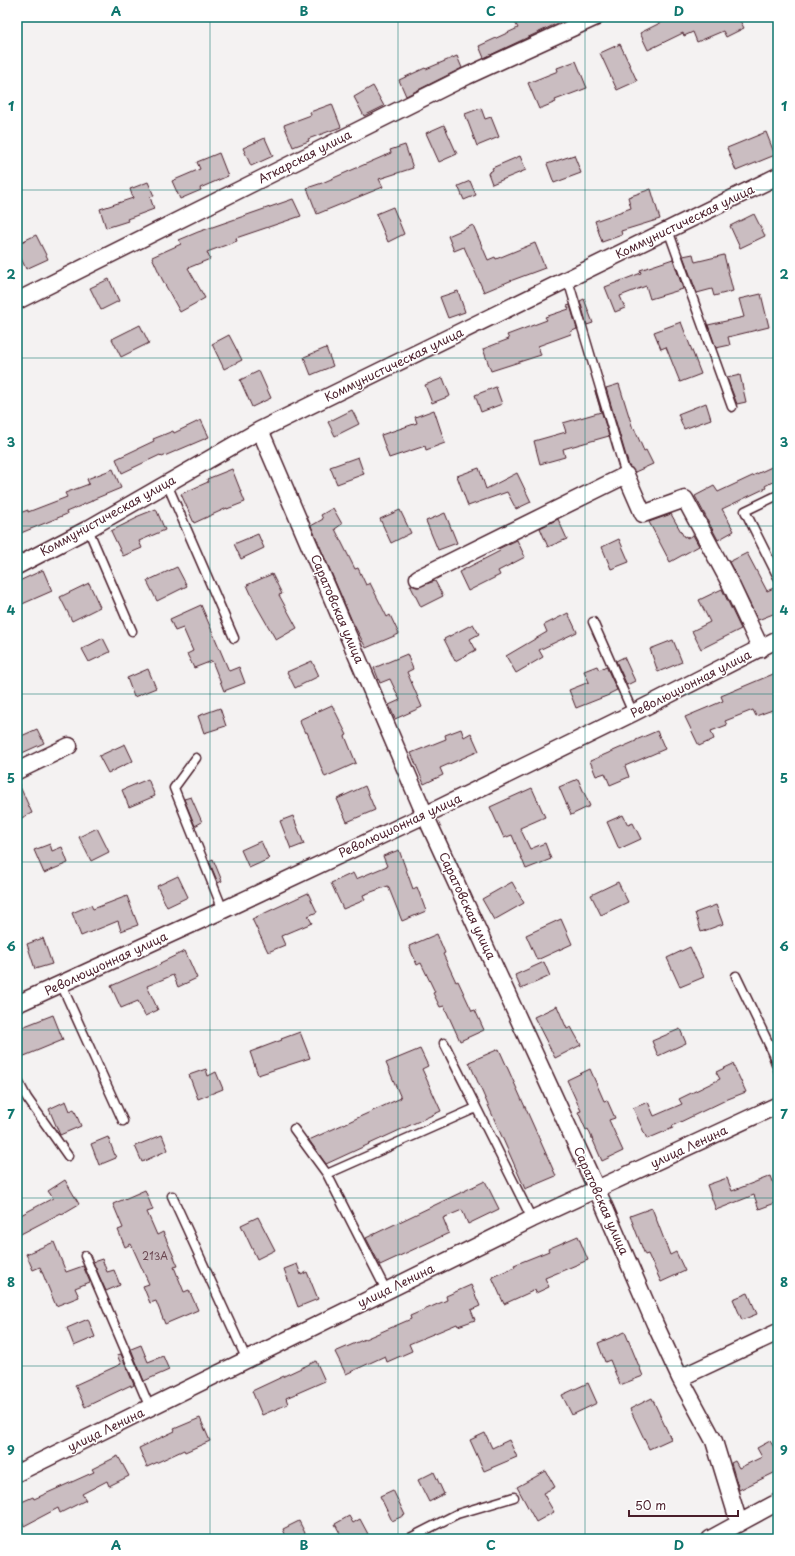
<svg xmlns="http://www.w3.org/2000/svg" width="795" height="1556" viewBox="0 0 795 1556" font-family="'Playpen Sans',sans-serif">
  <rect width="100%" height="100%" fill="#f4f2f2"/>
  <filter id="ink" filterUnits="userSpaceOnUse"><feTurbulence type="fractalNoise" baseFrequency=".025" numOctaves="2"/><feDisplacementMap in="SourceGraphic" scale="8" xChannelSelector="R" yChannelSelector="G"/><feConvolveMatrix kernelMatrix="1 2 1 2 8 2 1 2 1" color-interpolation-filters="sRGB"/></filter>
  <g filter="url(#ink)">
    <path fill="#cabdc1" stroke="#4a1f2b" d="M512,17h59l-87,41 -5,-12 39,-18z
      M672,17h66l6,11 -18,9 -3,-6 -26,11 -4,-10 -9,4 -1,-3 -35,17 -8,-17z
      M620,44l17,37 -20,9 -17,-37z
      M457,56l5,12 -56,28 -7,-16 26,-12 1,1z
      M576,61l11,27 -32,12 1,2 -17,7 -11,-26 30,-12 -1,-3z
      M373,86l11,20 -20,10 -10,-19z
      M332,104l9,23 -33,12 1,2 -16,6 -9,-22 27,-10 -1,-3z
      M481,108l4,11 6,-2 8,20 -22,9 -12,-32z
      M444,125l13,29 -18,8 -13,-29z
      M766,132l9,23 -39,16 -9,-23z
      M265,138l8,18 -22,10 -8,-18z
      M405,145l8,23 -34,11 4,8 -66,27 -10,-26 15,-5 69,-30 -1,-3z
      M219,153l9,23 -28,12 1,2 -21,9 -8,-18 28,-12 -3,-7z
      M574,155l7,18 -27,10 -7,-19z
      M520,156l6,14 -34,14 -4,-11 5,-3 -1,-2z
      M470,181l6,14 -12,5 -6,-14z
      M148,182l6,14 -4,1 4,12 -27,10 1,2 -22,7 -6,-19 33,-11 -3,-9z
      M651,189l9,30 -39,12 1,4 -20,7 -7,-21 36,-13 -3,-11z
      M293,199l8,17 -65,22 1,3 -30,11 3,7 -22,9 17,30 -25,14 -18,-33 -10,-22 29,-13 -2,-4 19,-8z
      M393,207l11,27 -16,8 -12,-28z
      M754,214l11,22 -25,12 -10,-22z
      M473,225l15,35 7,-3 1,2 39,-16 10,25 -35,13 -26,11 -20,-45 -10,4 -6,-15z
      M36,235l12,24 -22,10 -9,-19v-6z
      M693,254l2,8 29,-7 9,36 -19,5 -2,-7 -15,4 -14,-37z
      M673,259l10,30 -33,10 -4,-13 -26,10 5,12 -10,4 -10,-25 36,-14 -1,-3z
      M109,279l10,22 -18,9 -11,-22z
      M458,291l7,21 -17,6 -8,-21z
      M761,294l8,33 -41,10 2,8 -14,3 -8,-23 36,-8 -5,-18z
      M584,299l9,24 -6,2 -7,-24z
      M570,305l7,24 -7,3 1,2 -33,12 3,9 -50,16 -8,-22 26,-10 -2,-4 40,-15 -2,-3 24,-8 -2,-3z
      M681,322l20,52 -21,8 -14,-35 -5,2 -7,-17z
      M140,325l9,18 -28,14 -9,-18z
      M229,335l13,25 -18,9 -12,-25z
      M326,348l7,18 -22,9 -7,-18z
      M259,371l12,27 -19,9 -12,-27z
      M740,375l6,27 -9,2 -10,-26z
      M443,378l7,18 -18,7 -7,-18z
      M619,384l14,45 1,-1 10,23 2,-1 7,14 -18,8 -6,-6 -23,-78z
      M496,387l6,17 -21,8 -6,-17z
      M595,391l14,45 -46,13 2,8 -25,7 -6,-23 32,-9 -3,-9 38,-11z
      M706,403l5,16 -27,10 -6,-15z
      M352,410l7,14 -24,12 -7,-14z
      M434,410l11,33 -19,7 -1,-4 -36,12 -8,-23 36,-12 -2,-6z
      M201,420l8,17 -47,20 -2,-2 -38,18 -6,-14 38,-18 -1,-2 20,-8 1,2z
      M358,457l6,17 -27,10 -7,-17z
      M778,464v15l-13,7 1,2 -44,21 12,22 -16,9 -23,-44 19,-10 4,6z
      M479,468l7,21 31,-16 14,29 -15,7 -9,-17 -39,14 -11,-30z
      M113,469l8,19 -29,12v1l-26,11 1,2 -46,19 -4,-12v-7l11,-4v2l39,-15 -2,-4 24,-9 -2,-5z
      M232,469l13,33 -18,7v-1l-33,15 -13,-29 27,-12 -1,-3z
      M333,508l9,16 -7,5 20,40 3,-1 8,17 4,-2 17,34 3,-2 9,19 -33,14 -14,-27 -41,-95 12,-7 -2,-4z
      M156,509l9,21 -26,11 3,7 -19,8 -12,-25 26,-13 -1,-1z
      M400,510l11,23 -20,10 -11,-24z
      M445,513l12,30 -19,7 -12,-29z
      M671,514l13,23 2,-1 1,2 6,-3 6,11 -29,16 -21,-40z
      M558,519l9,20 -19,8 -8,-19z
      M258,534l6,14 -23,11 -7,-15z
      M619,539l10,23 -18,7 -9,-22z
      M517,540l8,17 -27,14 2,4 -32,16 -9,-19 41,-21 -2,-2z
      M747,553l20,38 11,-5v26l-20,8 -29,-58z
      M177,567l10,19 -30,15 -10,-20z
      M43,570l9,21 -32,14 -3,-6v-17z
      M272,574l10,20 -3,1 18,33 -21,12 -20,-35 -9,-20z
      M435,581l8,15 -22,11 -11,-22 8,2z
      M89,583l11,24 -28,14 -12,-24z
      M722,589l19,40 -40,20 -9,-18 18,-9 -11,-22z
      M201,605l28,66 10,-4 6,16 -21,8 -12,-30 -18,7 -7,-14 6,-3 -10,-23 -8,3 -5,-12z
      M568,613l9,19 -38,18 4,7 -27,16 -10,-17 41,-24 -3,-7z
      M473,624l6,10 -9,5 6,11 -21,11 -11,-22z
      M103,638l7,14 -21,10 -7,-13z
      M673,640l9,22 -24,10 -8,-23z
      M407,654l6,15 -6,3 15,35 -27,12 -6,-14 11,-5 -10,-21 -10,4 -6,-15z
      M624,657l11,24 -8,4 -11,-24z
      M312,661l7,15 -24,12 -8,-16z
      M597,666l2,4 7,-4 11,24 -8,4v1l-33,13 -7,-18 20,-8 -5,-11z
      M148,669l8,19 -22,9 -7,-19z
      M778,672v36l-22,8 -3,-6 -28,11 2,4 -16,6 3,8 -15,7 -14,-29 38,-16 -2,-5z
      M332,705l15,30 -2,1 11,27 -31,14 -18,-45 -2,1 -6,-13z
      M220,708l6,18 -22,7 -6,-17z
      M37,729l7,14 -24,11 -3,-7v-9z
      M461,729l3,8 7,-4 8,18 -39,17 3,7 -19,9 -13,-31 35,-14 -1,-4z
      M657,731l8,18 -40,17 4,11 -19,8 -5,-12 -9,3 -6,-15 46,-20v-1z
      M125,744l8,17 -25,12 -9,-17z
      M148,779l7,17 -26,11 -7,-17z
      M578,779l12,27 -19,9 -12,-28z
      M17,780l15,33 -15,7z
      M365,786l10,24 -28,12 -10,-23z
      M532,788l13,29 -25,11 10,21 15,-6 6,16 -25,10 -14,-34 -8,3 -14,-31z
      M191,797l11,25 -7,4 -11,-27z
      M623,815l5,10 5,-2 8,16 -22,10 -12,-27z
      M293,816l11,28 -13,5 -11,-28z
      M97,828l12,24 -18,9 -12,-24z
      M261,841l8,18 -20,9 -8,-18z
      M50,844l2,7 10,-4 6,16 -24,10 -10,-23z
      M399,850l14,39 4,-2 9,24 -24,10 -14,-35 -25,9 2,5 -22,9 -12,-26 22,-10 3,6 31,-13 -4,-10z
      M213,859l9,22 -4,2 -9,-22z
      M178,876l10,21 -21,10 -10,-21z
      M512,882l12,21 -30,17 -12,-21z
      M618,882l10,20 -27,13 -10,-20z
      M308,893l9,19 -9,4 4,7 -31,13 4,9 -17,7 -16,-33z
      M127,896l11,29 -17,6 -3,-10 -37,15 -9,-23 19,-8 2,4z
      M716,905l7,19 -22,8 -6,-19z
      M561,919l11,25 -35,16 -11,-25z
      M437,934l8,19 -2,1 13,28 2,-1 14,30 3,-1 9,20 -24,11 -16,-35 -4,1 -7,-14 2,-1 -14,-29 -4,2 -8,-19z
      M43,938l9,26 -17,5 -8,-25z
      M690,947l14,30 -24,10 -13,-29z
      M185,951l12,27 -19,9 -5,-12 -26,11 11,24 -13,6 -7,-15 -17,7 -10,-22 50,-22 -1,-1z
      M544,962l6,14 -29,13 -6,-14z
      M557,1006l10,23 4,-2 10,18 -26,13 -21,-41z
      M53,1015l10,25 -46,19v-30z
      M680,1029l6,14 -28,13 -6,-15z
      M300,1032l10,26 -52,17 -8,-23 32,-12 -1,-1z
      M764,1046l9,20 5,2v15z
      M420,1049l8,17 -6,3 19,42 -115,53 -17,-24 92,-42 -15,-35z
      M499,1049l57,127 -31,13 -56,-127z
      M733,1064l13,28 -18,7 -56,27 1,2 -26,11 -14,-31 15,-6 6,14 28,-12 -3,-5 41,-20 -4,-7z
      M206,1069l2,7 8,-4 7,17 -25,10 -9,-24z
      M590,1069l14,32 3,-1 8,18 -6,2 14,31 -21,10 -14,-32 -2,1 -8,-18 3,-1 -14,-31z
      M66,1101l4,10 4,-2 7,17 -21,9 -11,-26z
      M162,1135l6,15 -26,12 -7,-16z
      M108,1137l8,21 -17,7 -8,-21z
      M771,1176l7,19v7l-19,7 -5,-14 -38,15 -9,-25 20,-7 5,13z
      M65,1180l14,24 -17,10 -1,-1 -44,23v-19l36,-19 -5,-7z
      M485,1181l14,28 -31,15 -6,-14 -19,8 6,15 -69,32 -14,-27z
      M145,1190l8,20 -6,2 10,23 6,-3 15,34 -4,1 10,25 5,-2 9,20 -33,14 -9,-23 -6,2 -7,-17 6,-2 -18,-40 -6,3 -7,-17 5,-2 -10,-24z
      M652,1208l18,47 6,-3 9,19 -24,11 -13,-28 -3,1 -15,-39z
      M258,1217l17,33 -18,9 -16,-34z
      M578,1236l10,24 -43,18 4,9 -13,6 -1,-3 -31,14 -12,-27 23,-10 -1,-2 35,-14 -1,-2z
      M54,1242l12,30 17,-6 7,16 -15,6 4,9 -23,9 -16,-39 -7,3 -7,-16z
      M102,1259l5,13 7,-2 6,15 -14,6 -13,-29z
      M297,1264l4,11 6,-3 11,27 -20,8 -14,-38z
      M471,1285l9,21 -9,4 4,10 -17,6 -1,-2 -48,20 3,7 -25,11 -2,-6 -39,18 -11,-22 76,-33 -1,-3 37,-16 -1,-4z
      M748,1293l9,21 -15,6 -9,-21z
      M88,1319l7,18 -21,9 -7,-18z
      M625,1332l18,44 -23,9 -10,-25 -5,2 -7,-19z
      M141,1345l7,17 15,-6 6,14 -25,11 -13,-32z
      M121,1354l13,31 -3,2v-2l-46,22 -10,-22 46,-21 -4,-9z
      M316,1361l9,20 -39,17 2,6 -26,11 -10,-24z
      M588,1383l9,20 -25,12 -10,-20z
      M652,1398l19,41 -22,10 -19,-40z
      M200,1418l10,23 -25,11 -1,-2 -37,17 -8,-19 36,-17 -1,-2z
      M485,1433l7,15 17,-8 8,17 -33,14 -14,-31z
      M770,1441l8,13v17l-39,19 -8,-27 4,-2 4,7 23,-11 -5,-9z
      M118,1456l11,20 -20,10 -2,-5 -25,13 4,6 -26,13 -2,-5 -34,18 -7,-14v-8l16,-7 1,2 60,-27 -2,-3z
      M546,1471l9,16 -12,6 11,19 -18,10 -19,-35z
      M434,1472l10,22 -15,8 -11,-22z
      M393,1490l12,25 -13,6 -12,-25z
      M349,1516l4,7 7,-4 8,15 -9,5h-16l-8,-15z
      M299,1521l9,18h-21l-4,-10z"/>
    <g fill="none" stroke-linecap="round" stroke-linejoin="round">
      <g stroke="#4a1f2b" stroke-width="11">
        <path id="service" d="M668,230l64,177
          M568,280l58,195
          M167,484l67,154
          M778,495l-33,16 33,66
          M88,529l44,102
          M593,622l40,91
          M196,758l-22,30 49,122
          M736,976l42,87
          M61,984l62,137
          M444,1043l88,176
          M17,1079l10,19 41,58
          M294,1129l33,45 59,116
          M327,1174l149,-66
          M172,1196l75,164
          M85,1256l65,152
          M408,1539l49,-25 57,-17"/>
      </g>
      <g stroke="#4a1f2b" stroke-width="19">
        <path id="minor" d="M17,301l450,-225 129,-59
          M260,430l165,385 172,375 58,134 25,54
          M17,566l71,-37 172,-99 518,-254
          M418,578l208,-103 17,39 42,-15 46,86 30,64
          M17,771l52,-25
          M17,1004l206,-94 202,-95 208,-102 145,-74
          M17,1473l515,-254 246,-114
          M739,1523l-25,-82 -34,-63 98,-46
          M710,1539l68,-37"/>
      </g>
      <use href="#service" stroke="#fff" stroke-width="8"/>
      <use href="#minor" stroke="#fff" stroke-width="16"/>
    </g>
  </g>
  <path fill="none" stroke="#0f766e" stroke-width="1" stroke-opacity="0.55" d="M210,17v1522M398,17v1522M585,17v1522M17,190h761M17,358h761M17,526h761M17,694h761M17,862h761M17,1030h761M17,1198h761M17,1366h761"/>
  <g text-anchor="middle" stroke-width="3" stroke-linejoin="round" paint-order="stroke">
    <g font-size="10" fill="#6a4650">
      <text x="155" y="1260">213А</text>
    </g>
    <g font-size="12" fill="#4a1f2b" stroke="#fff">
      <text transform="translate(305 157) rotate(-27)" y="4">Аткарская улица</text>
      <text transform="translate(685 222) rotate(-26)" y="4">Коммунистическая улица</text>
      <text transform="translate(394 365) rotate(-26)" y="4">Коммунистическая улица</text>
      <text transform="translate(108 516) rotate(-29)" y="4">Коммунистическая улица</text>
      <text transform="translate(337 609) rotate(67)" y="4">Саратовская улица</text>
      <text transform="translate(691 684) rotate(-27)" y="4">Революционная улица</text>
      <text transform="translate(400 826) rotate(-25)" y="4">Революционная улица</text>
      <text transform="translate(467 906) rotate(65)" y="4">Саратовская улица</text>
      <text transform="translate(106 964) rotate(-25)" y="4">Революционная улица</text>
      <text transform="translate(689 1147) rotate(-25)" y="4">улица Ленина</text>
      <text transform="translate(601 1201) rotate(66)" y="4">Саратовская улица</text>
      <text transform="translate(396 1286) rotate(-26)" y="4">улица Ленина</text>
      <text transform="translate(106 1430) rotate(-26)" y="4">улица Ленина</text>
    </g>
  </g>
  <rect width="795" height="1556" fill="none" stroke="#fff" stroke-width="44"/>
  <path d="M629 1510v6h109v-6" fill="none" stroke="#4a1f2b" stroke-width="2"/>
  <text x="635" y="1510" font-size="12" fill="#4a1f2b" stroke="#ffffff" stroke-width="3" paint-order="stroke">50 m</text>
  <rect x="22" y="22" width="751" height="1512" fill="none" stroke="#0f766e" stroke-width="1.5"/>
  <g font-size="13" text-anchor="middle" font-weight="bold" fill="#0f766e">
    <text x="116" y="16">A</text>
    <text x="304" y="16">B</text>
    <text x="491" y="16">C</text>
    <text x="679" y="16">D</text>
    <text x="11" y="111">1</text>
    <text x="784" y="111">1</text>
    <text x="11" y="279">2</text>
    <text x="784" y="279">2</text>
    <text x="11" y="447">3</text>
    <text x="784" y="447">3</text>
    <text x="11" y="615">4</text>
    <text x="784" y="615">4</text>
    <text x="11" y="783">5</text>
    <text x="784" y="783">5</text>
    <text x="11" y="951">6</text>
    <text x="784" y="951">6</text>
    <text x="11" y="1119">7</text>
    <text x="784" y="1119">7</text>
    <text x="11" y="1287">8</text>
    <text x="784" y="1287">8</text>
    <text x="11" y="1455">9</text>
    <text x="784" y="1455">9</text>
    <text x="116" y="1550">A</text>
    <text x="304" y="1550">B</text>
    <text x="491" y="1550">C</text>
    <text x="679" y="1550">D</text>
  </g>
</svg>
